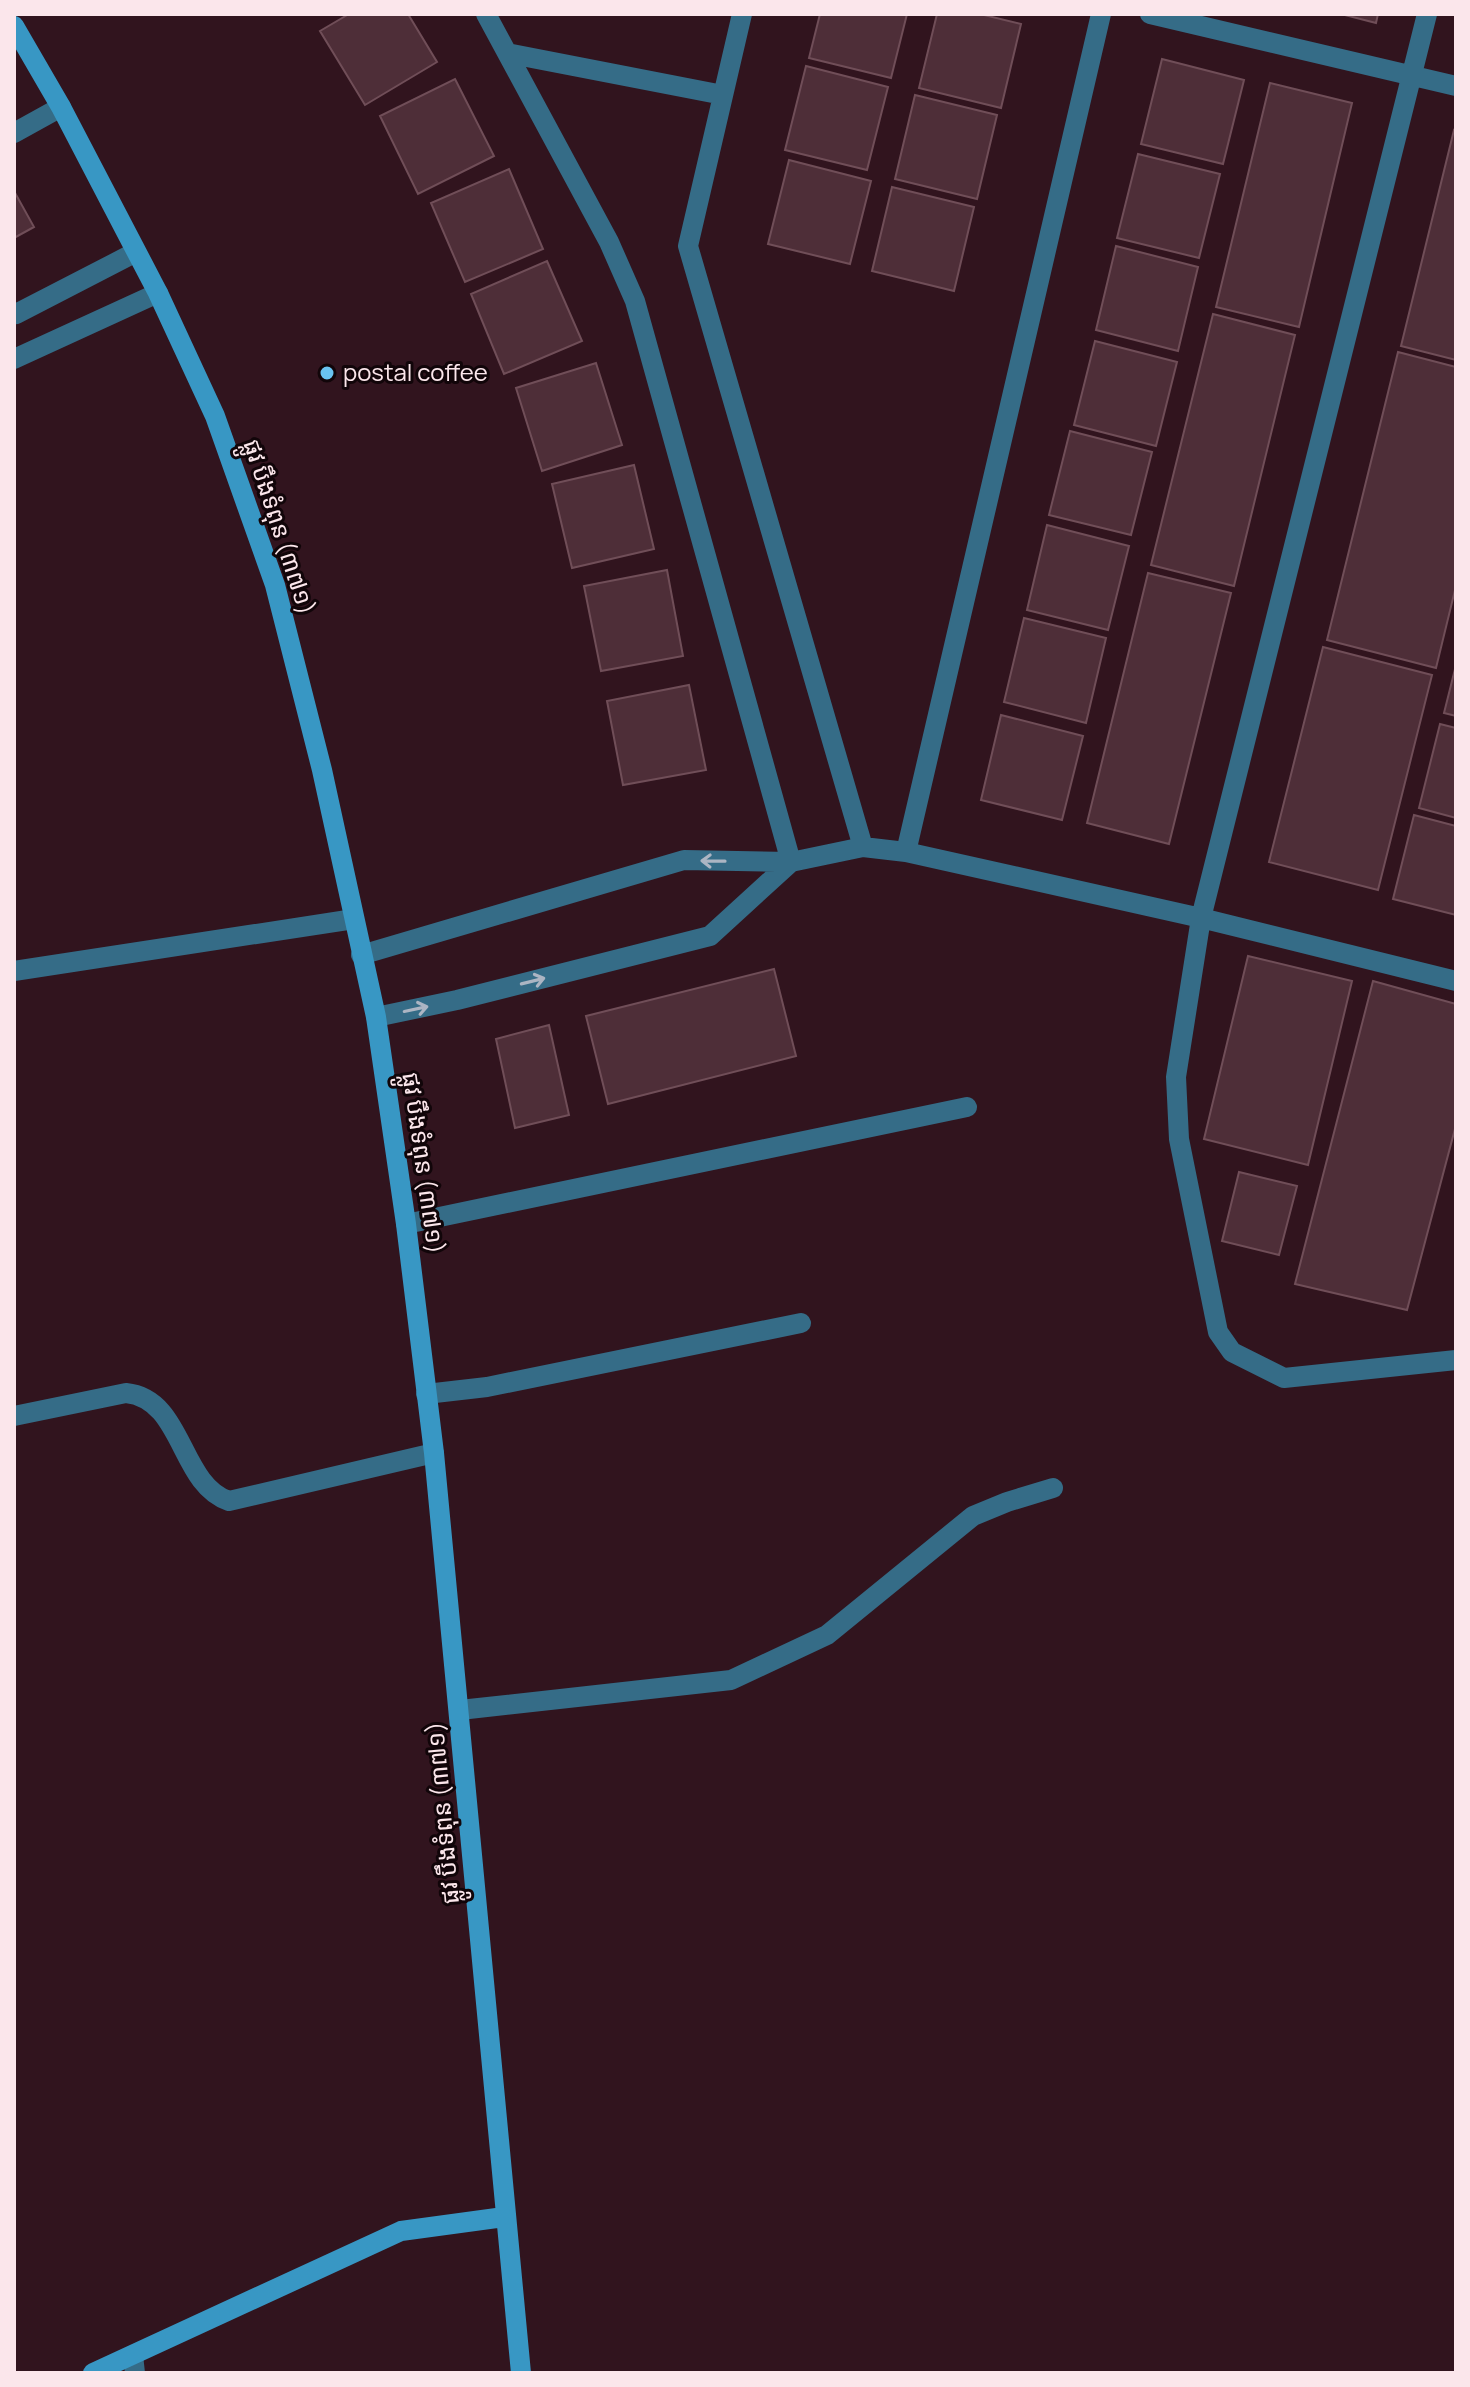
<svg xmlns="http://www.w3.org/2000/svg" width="1470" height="2387" viewBox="0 0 1470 2387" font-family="Manrope,'Noto Sans Khmer',sans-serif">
  <rect width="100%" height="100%" fill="#31141e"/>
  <path fill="#4e2e38" stroke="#704e58" stroke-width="2" d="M349,14h59l29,48 -72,43 -45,-74z
    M820,14h87l-16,64 -82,-20z
    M937,14h43l41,10 -20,84 -82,-20z
    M1341,14h37l-2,9z
    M1162,59l82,21 -21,84 -82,-20z
    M806,66l82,21 -21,83 -82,-20z
    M455,79l39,77 -76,38 -38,-78z
    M1270,83l82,20 -53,224 -83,-20z
    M915,95l82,20 -20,84 -82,-20z
    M1454,130l2,1v229l-55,-14z
    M1138,154l82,20 -21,84 -82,-20z
    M789,160l82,21 -21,83 -82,-20z
    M509,169l34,80 -78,33 -34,-79z
    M892,187l82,20 -20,84 -82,-20z
    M14,191l20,36 -20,11z
    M1116,246l82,21 -20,84 -82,-21z
    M547,261l35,80 -78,33 -33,-80z
    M1213,314l82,21 -61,251 -83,-21z
    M1095,341l82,21 -21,84 -82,-21z
    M1398,352l58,15v219l-20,82 -109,-28z
    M596,363l26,82 -80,26 -26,-83z
    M1070,431l82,21 -21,83 -82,-20z
    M634,465l20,84 -82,19 -20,-84z
    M1047,525l82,21 -21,84 -81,-20z
    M667,570l16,86 -82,15 -17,-85z
    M1148,573l83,20 -62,251 -82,-21z
    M1024,618l82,20 -20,85 -82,-21z
    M1323,647l109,28 -54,215 -109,-28z
    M1456,665v51l-12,-3z
    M689,685l17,85 -83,15 -16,-84z
    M1001,715l82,21 -21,84 -81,-20z
    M1440,724l16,4v90l-37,-10z
    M1414,815l42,11v89l-63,-16z
    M1248,956l104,25 -44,184 -104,-26z
    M774,969l22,87 -188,48 -22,-88z
    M1373,981l83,23v121l-49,185 -112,-26z
    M549,1025l20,90 -54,13 -19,-89z
    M1239,1172l58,14 -18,69 -57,-14z"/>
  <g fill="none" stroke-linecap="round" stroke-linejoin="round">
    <path stroke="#356c87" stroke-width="20" d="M14,133l47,-26
      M14,312l2,2 120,-62
      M406,1224l561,-117
      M426,1394l61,-7 314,-64"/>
    <path stroke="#356c87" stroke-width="20" d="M486,14l123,228 26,59 156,561
      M742,14l-54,232 175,601
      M1150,14l306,72
      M1427,14l-226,904 -25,159 3,62 39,193 14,20 52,26 172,-18
      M507,53l216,42
      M14,359l144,-66
      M906,852l195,-838
      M361,955l323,-95 107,2 72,-15 43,5 295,66 255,63
      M14,971l340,-52
      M376,1017l81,-17 253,-64 81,-74
      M14,1416l112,-23c58,6 53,91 103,108l205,-48
      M460,1710l271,-30 96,-45 146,-119 34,-14 46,-14
      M133,2355l2,18"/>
    <path stroke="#3897c4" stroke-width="20" d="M14,26l47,81 97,186 57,123 60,169 47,185 54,247 30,207 28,229 87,920
      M93,2373l308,-142 103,-14"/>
  </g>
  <defs><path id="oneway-shaft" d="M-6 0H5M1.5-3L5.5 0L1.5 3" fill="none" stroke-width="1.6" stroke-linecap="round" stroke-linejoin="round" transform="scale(2)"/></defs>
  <g stroke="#acb5c3">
    <use href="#oneway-shaft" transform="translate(713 861) rotate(-179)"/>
    <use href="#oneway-shaft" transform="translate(533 981) rotate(-14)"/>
    <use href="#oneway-shaft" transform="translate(416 1009) rotate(-12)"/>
  </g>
  <circle fill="#69c3f1" stroke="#110509" stroke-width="3" cx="327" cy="373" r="8"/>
  <g text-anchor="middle" stroke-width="6" stroke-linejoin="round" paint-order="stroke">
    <g font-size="24" fill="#fbe6eb" stroke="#110509" text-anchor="start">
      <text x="343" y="381">postal coffee</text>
    </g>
    <g font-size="24" fill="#fbe6eb" stroke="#110509">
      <text transform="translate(279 527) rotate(72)" y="8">ផ្លូវ បឹងទំពុន (៣៧១)</text>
      <text transform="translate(423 1163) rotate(82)" y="8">ផ្លូវ បឹងទំពុន (៣៧១)</text>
      <text transform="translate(443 1813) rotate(-95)" y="8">ផ្លូវ បឹងទំពុន (៣៧១)</text>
    </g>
  </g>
  <rect width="1470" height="2387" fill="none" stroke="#fbe6eb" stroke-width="32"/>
</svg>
